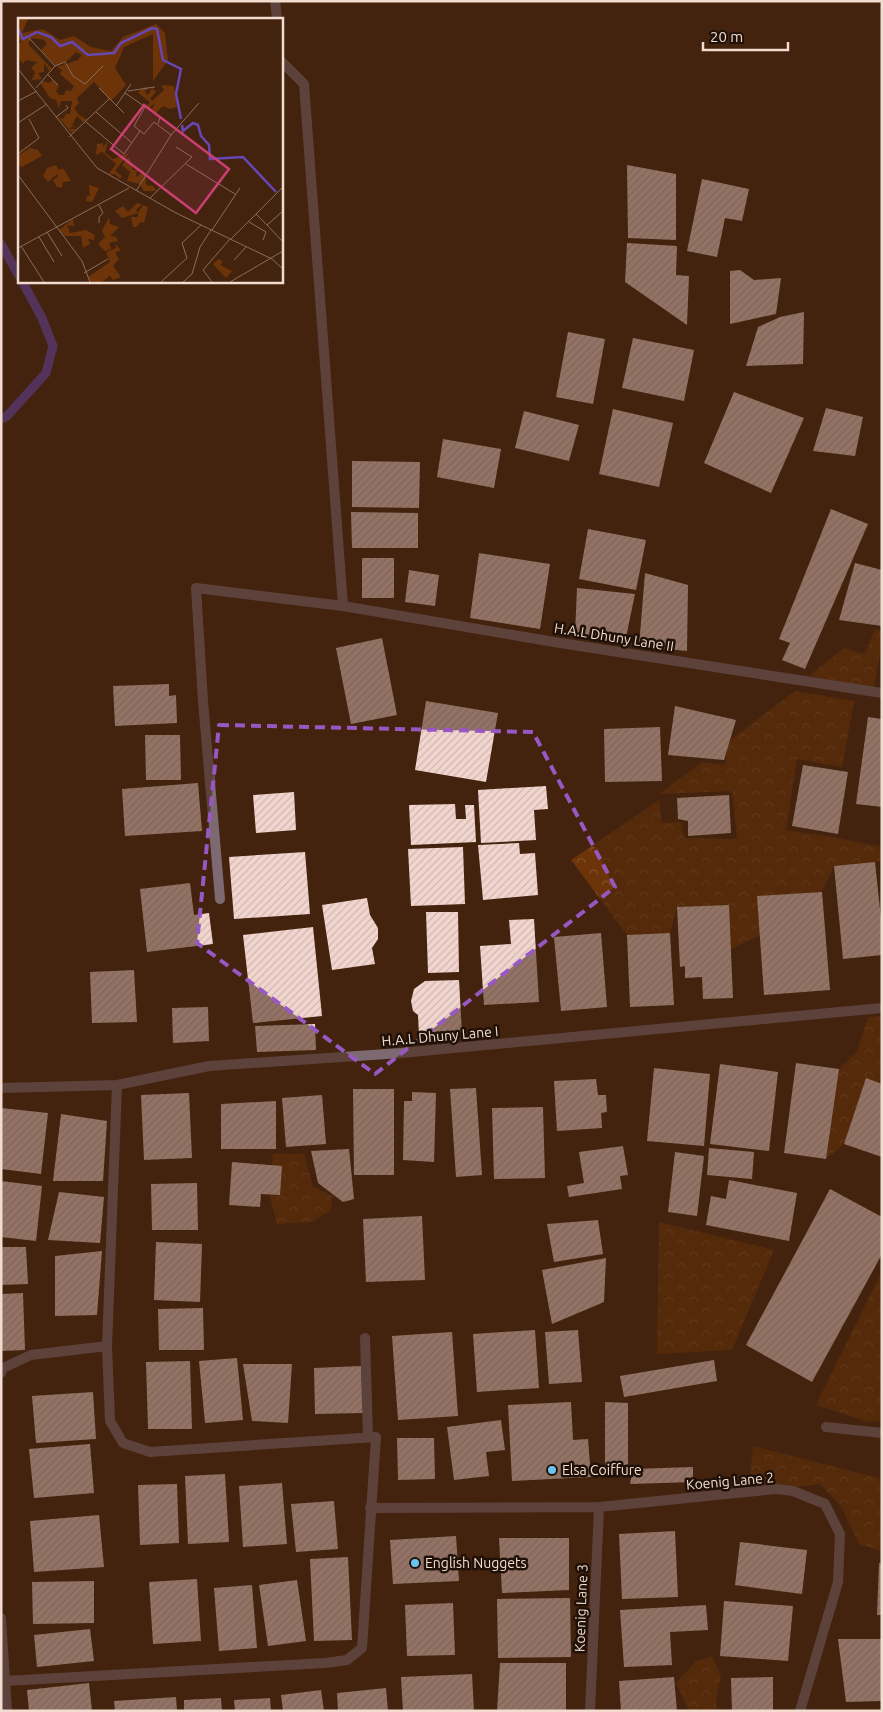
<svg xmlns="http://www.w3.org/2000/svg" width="883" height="1712" viewBox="0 0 883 1712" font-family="Ubuntu,sans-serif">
  <defs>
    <pattern id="forest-crowns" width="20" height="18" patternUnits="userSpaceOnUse" patternTransform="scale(1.25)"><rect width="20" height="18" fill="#6c3408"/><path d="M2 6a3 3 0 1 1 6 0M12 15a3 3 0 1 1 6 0" fill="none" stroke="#81512b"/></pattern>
    <pattern id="building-hatch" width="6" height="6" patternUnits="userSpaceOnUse" patternTransform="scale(1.25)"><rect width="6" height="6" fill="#f1d5ce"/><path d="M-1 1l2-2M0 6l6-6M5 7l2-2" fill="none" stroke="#cfb8b1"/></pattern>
  </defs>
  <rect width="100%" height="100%" fill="#43230e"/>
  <path fill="url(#forest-crowns)" d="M875,629l7,2v11l-8,45 -65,-11 35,-28 21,6z
    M795,691l59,10 -12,66 -45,-8 -11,71 47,7 49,10v13l-7,2 -41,4 -12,26 -65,4 3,39 -29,14 -3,-44 -51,2 -7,26 -43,2 -56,-75 88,-60 3,23 19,-1 3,16 53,1 -5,-48 -73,3 43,-32 23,3 3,-23z
    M882,1016v68l-16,-5 -22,65 -18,15 13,-90 18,-18 11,-34z
    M273,1154h31l9,33 19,9 -1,14 -19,12 -35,2 -7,-27z
    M659,1222l115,28 -42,100 -75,4z
    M882,1271v149l-13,2 -53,-17z
    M753,1446l129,33v72l-23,-7 -18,-38 -21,-22 -44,5 -27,-4z
    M712,1656l9,20 -5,25 1,10h-28l-13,-28 20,-22z"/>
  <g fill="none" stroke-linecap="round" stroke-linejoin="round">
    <path stroke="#6647b5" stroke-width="9" d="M1,244l18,32
      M1,419l6,-3 39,-43 7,-27 -11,-28 -20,-37"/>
  </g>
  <path fill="url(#building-hatch)" d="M627,165l49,9v66l-48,-2z
    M702,179l47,10 -7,32 -17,-3 -8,39 -30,-6z
    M627,243l50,3 -1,29 13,1 -2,49 -62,-43z
    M740,270l14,10 27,-2 -5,36 -46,10v-53z
    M804,312l-1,52 -57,2 12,-39 22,-10z
    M568,332l37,7 -12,65 -37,-7z
    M633,338l61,12 -10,51 -62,-13z
    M734,392l70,26 -33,75 -67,-30z
    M826,408l37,9 -8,39 -42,-5z
    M613,409l60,14 -14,64 -60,-13z
    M524,411l55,14 -10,36 -54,-13z
    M443,439l58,10 -7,39 -57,-11z
    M352,461l68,1 -1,46 -67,-1z
    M831,509l37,15 -63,145 -23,-9 8,-17 -11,-4z
    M351,512l67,1v35h-66z
    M588,529l58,11 -10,50 -57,-11z
    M479,553l71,11 -10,65 -70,-11z
    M362,558h32v40h-32z
    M855,563l27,7v56l-43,-6z
    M409,570l30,5 -4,31 -30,-4z
    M645,573l43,12 -1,66 -48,-5z
    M577,588l58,6 -10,48 -50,-8z
    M382,638l15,77 -46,9 -15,-76z
    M169,684v12l7,-1 1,28 -62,3 -2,-40z
    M426,701l72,12 -12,69 -71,-12z
    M675,706l61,14 -12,40 -56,-5z
    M868,717l14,2v88l-26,-3z
    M660,727l2,54 -57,1 -1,-53z
    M145,735h35l1,45h-35z
    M803,765l45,7 -10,62 -46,-8z
    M198,783l4,48 -77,5 -3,-47z
    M546,786l2,23 -14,1 2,30 -55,3 -3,-53z
    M294,792l2,38 -40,3 -3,-38z
    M729,795l2,38 -43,3v-15l-10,-2 -1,-21z
    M455,804l1,15h10l-1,-14h9l2,37 -65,3 -2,-40z
    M519,843l1,11 15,-1 3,42 -55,5 -5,-55z
    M463,847l2,57 -54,2 -3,-57z
    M305,852l5,62 -76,5 -5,-62z
    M875,862l7,66v27l-39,4 -9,-93z
    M190,883l4,32 15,-2 4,31 -66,8 -7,-63z
    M822,892l8,98 -66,5 -7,-99z
    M367,898l3,17 8,13v11l-6,9 3,16 -43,6 -10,-65z
    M729,905l4,93 -30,1 -1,-22 -17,1v-12l-5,1 -3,-60z
    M426,912h32l1,60 -31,1z
    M534,919l5,83 -55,3 -4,-59 31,-2 -2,-24z
    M313,927l9,89 -69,7 -10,-88z
    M601,933l6,74 -46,4 -7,-74z
    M670,933l4,72 -44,2 -3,-72z
    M134,970l3,52 -45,1 -2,-51z
    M459,980l3,53 -43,2 -1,-20 -5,-4 -2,-10 3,-12 11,-8z
    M208,1007l1,34 -36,2 -1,-35z
    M315,1024l1,26 -59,2 -2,-26z
    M796,1063l43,6 -13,90 -42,-6z
    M720,1064l58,8 -9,79 -59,-7z
    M654,1068l56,6 -6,72 -57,-5z
    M866,1078l16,6v73l-38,-13z
    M596,1079l2,16h8l1,17 -6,1 1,15 -45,3 -3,-50z
    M476,1088l6,87 -26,2 -6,-88z
    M353,1089h41v86h-40z
    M412,1092l24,1 -2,69 -31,-2 1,-59h8z
    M189,1093l3,65 -48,2 -3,-65z
    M322,1095l4,49 -40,3 -4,-49z
    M276,1101v48h-55v-45z
    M543,1107l2,71 -51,1 -2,-71z
    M1,1108l47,5 -7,61 -40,-5z
    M61,1114l46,7 -4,60h-50z
    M623,1146l5,29 -8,1 2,13 -53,8 -2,-11 17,-3 -5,-31z
    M709,1148l45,4 -2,27 -45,-4z
    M349,1149l5,50 -11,3 -25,-19 -7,-32z
    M675,1152l29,4 -7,60 -29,-4z
    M232,1162l50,4 -2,29 -19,-1 -1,13 -31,-2z
    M729,1180l68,13 -8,48 -83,-16 5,-29 15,3z
    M1,1181l41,5 -6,55 -35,-4z
    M197,1183l1,47h-46l-1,-46z
    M830,1189l52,28v37l-70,128 -66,-37z
    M59,1192l45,5 -4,46 -52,-3z
    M422,1216l3,64 -59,2 -3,-63z
    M598,1220l5,34 -49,8 -7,-38z
    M156,1242l46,2 -2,58 -46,-2z
    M1,1247h25l2,37 -27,1z
    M102,1251l-5,64 -42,1v-60z
    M606,1258l-2,44 -52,22 -10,-54z
    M23,1293l2,57 -24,1v-57z
    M203,1308l1,42h-45l-1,-41z
    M535,1330l4,58 -62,4 -4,-58z
    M578,1330l4,52 -33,2 -4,-52z
    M452,1332l6,84 -60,4 -6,-84z
    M237,1358l6,62 -38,3 -6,-62z
    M714,1360l3,21 -93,16 -4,-21z
    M190,1361l2,68h-44l-2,-67z
    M243,1364h49l-4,59 -36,-2z
    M361,1366l2,47 -48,1 -1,-46z
    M93,1392l3,47 -60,4 -4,-47z
    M571,1402l2,38 15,-1 3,38 -79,4 -4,-76z
    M605,1402l23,1v71h-23z
    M501,1420l4,30 -19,2 3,24 -35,4 -7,-53z
    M397,1438h37l1,41 -37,1z
    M90,1444l4,49 -60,5 -5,-49z
    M693,1467v15l-63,2 3,-15z
    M225,1474l4,68 -41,2 -3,-68z
    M282,1483l5,61 -44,3 -4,-61z
    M177,1484l2,59 -39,2 -2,-60z
    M334,1501l4,48 -42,3 -5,-48z
    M99,1515l5,52 -70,5 -4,-51z
    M675,1531l3,66 -56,2 -3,-65z
    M456,1536l3,45 -66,3 -3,-44z
    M499,1538h70v52l-67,3z
    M740,1542l67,8 -5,44 -67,-9z
    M348,1557l4,83 -38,1 -4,-82z
    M879,1563l3,1v51h-5z
    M197,1579l4,62 -48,3 -4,-62z
    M297,1580l9,61 -38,5 -9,-61z
    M94,1581v42l-61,1 -1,-42z
    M252,1585l5,63 -38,3 -5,-63z
    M570,1598l1,59 -73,1 -1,-59z
    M724,1601l69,5 -5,55 -68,-5z
    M453,1603l2,52 -48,1 -2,-51z
    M706,1605l2,25 -38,2 2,33 -48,2 -4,-57z
    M90,1629l4,32 -57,6 -3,-32z
    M838,1639h44v62l-36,1z
    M500,1663h66v48h-69z
    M472,1674l2,37h-71l-2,-34z
    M674,1677l3,34h-56l-2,-30z
    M773,1677v34h-41l-1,-33z
    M89,1683l3,28h-63l-2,-21z
    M386,1688l2,23h-50l-1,-18z
    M321,1690l3,21h-41l-2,-16z
    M176,1697l1,14h-62l-1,-10z
    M221,1698l1,13h-38v-11z
    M270,1698l1,13h-36l-1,-11z"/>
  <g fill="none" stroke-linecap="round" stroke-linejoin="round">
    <path stroke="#7c6971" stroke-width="10" d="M826,1427l56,6"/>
    <path stroke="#7c6971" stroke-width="10" d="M275,1l2,18
      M281,61l23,23 39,522
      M220,899l-17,-198 -7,-113 147,18 211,36 328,51
      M1,1088l116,-3 92,-19 192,-13 481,-45
      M365,1338l3,99
      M1,1373l2,-5 28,-13 76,-9
      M370,1508l229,-1 177,-18 17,2 32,13 15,30 -2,48 -38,129
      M1,1618l6,93
      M5,1681l320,-18 22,-3 15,-12 14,-211 -226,15 -27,-9 -13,-22 -3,-75 10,-261
      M590,1711l9,-204"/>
  </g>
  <path d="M0 0H883V1712H0ZM219,725l314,7 82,155 -240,187 -178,-131z" fill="#43230e" fill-opacity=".55" fill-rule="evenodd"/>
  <path fill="none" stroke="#9858c3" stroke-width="4" stroke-dasharray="10 6" stroke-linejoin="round" d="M219,725l314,7 82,155 -240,187 -178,-131z"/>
  <g fill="#69c4f1" stroke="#1f1108" stroke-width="2">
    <circle cx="552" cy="1470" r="5"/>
    <circle cx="415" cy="1563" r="5"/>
  </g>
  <g text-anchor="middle" stroke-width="5" stroke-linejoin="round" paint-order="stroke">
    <g font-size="14" fill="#f1dccf" stroke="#1f1108">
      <text transform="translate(614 637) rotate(9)" y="5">H.A.L Dhuny Lane II</text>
      <text transform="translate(440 1036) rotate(-5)" y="5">H.A.L Dhuny Lane I</text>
      <text transform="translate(730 1481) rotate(-5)" y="5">Koenig Lane 2</text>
      <text transform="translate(581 1608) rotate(-88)" y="5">Koenig Lane 3</text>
    </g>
    <g font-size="14" fill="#f1dccf" stroke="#1f1108" text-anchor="start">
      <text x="562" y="1475">Elsa Coiffure</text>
      <text x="425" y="1568">English Nuggets</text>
    </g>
  </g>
  <g transform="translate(18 18)">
    <rect width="265" height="265" fill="#43230e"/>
    <path d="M38,147l3,5 4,-2 8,13 -8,1 -1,6 -5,-1 -4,-7 5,-3 -1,-3 -9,8 -5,-6 4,-8z" fill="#6c3408"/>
    <path d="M0,1h10l-6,14 21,-4 17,11 14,-4 17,11 20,4 12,-14 33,-13 9,9 3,27 -15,21v-47l-29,13 -9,21 11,17 -15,16 -17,-19 -17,16 2,5 -5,5 5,7 9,5 -5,2 -6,-6 -5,9 7,4 -7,-3 -2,3h6l-4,4 -14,-16 5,2 3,-5h4l2,-13h-11l-2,8 -3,-9 -6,-2 -9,-14 1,-3 7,2 3,-3 7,6 -3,5 3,4h5l2,-5 5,1 3,-5 -14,-12 2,-4 -5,-3 21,-7 4,-5 -6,-3 -10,10 -10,4 -15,-16 6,-6 -3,-4 -12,-2 -4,6 24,25 -6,3 3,-2 -5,-7v9l-6,1 4,6 -10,1 3,-8 -4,-4 6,-6 -11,-2 -3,4 -5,-7v-12l4,-4 -4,-1zM143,67l13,1 3,21 -7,2 -7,-3 -8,8 -4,-3 4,-8 -6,5 -3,-1 4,-5 -12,-9 4,-5 7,-2 -4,6 3,3 4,-7 4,4 -6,6 2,3 12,-11zM90,123l-3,12 8,6 16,-6 -14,18 7,5 -2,3 -5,-5 -7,1 8,-11 -14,-12 -6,3 1,-11 6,-1v4zM12,130l8,2 4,6 -20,11 -4,-2v-9zM111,139l4,13h4l-1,7 7,-5 -3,-5 6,7v11l7,1 4,5h-13l-4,-7 -13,-3 3,-9 -8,-7zM71,167l10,3 -7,14 -6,-1 1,-5h3zM119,185l5,1 -6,6 2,3 5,-8 5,2 -4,16 -3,-1 -5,5h-3l-2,-10h7v-4l-16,5 -7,-7 8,-5 5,6zM91,199l1,7 9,3 -9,9 6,1 2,4 -9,2 2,6 -6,2 -7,-7 7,-7 -3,-6zM55,201l1,7 -7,-1 3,8 16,-3 9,5 -1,5 -6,-1 2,5 -7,4 -2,-12h-16l-6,-6zM97,226l6,6 -6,3 4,6 -6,7 8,11 -8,3 -3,-4 -8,6h-11l-3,-5 22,-15 -4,-10 10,-4zM201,241l4,3 -3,3 12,6 -6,7 -13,-14z" fill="#6c3408"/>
    <path fill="none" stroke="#6647b5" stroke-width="2.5" d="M0,10l5,11 14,-7 14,5 9,9 12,-4 16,13 26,-2 7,-10 31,-15 5,1 6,31 18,9 -5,25 5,25M164,107l1,6 10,-8 5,2 3,11 8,9 1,14 33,-2 33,35"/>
    <path fill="none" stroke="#896d5b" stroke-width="1" d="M11,20l26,28M0,51l79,99 79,45 96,46 11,10M29,56l11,11M18,70l19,-22 10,-4 8,14 12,8 18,-18M81,70l25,25M110,73l27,-4M107,75l35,24 -2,7M0,83l19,-10M98,88l15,-22M127,89l-11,19 10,8 10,-12 17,13M78,94l36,31M38,99l12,-9 -2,-3M68,104l38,32 16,-23M0,105l29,-19M51,119l40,-38M0,136l21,-16 -10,-19M168,146l49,30M0,157l64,86 8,21M118,173l35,-56 28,-32M132,180l42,-41 -16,-10M81,187l4,8 -4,4v6M265,193l-16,14 16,17M238,196l11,11M231,204l17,10 -3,8M194,212l28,-42M29,214l15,24M21,219l15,25M213,221l52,-52M3,228l23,36M0,230l111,-60M216,242l12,-13M66,255l24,-14M143,264l26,-24 -5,-15 19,-18M165,264l9,-8 8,-27 11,-17M194,264l-9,-12 27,-31M212,264l53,-31"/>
    <path fill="#cb3f72" fill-opacity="0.15" stroke="#cb3f72" stroke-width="2.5" d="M126,87l85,64 -33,44 -85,-64z"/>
    <rect width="265" height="265" fill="none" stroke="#f1dccf" stroke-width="2.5"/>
  </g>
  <rect width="883" height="1712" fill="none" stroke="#f1dccf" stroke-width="5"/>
  <path d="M703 42v8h85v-8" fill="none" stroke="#f1dccf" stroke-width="2.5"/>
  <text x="710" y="42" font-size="15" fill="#f1dccf" stroke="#1f1108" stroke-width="4" paint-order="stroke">20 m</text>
</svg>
